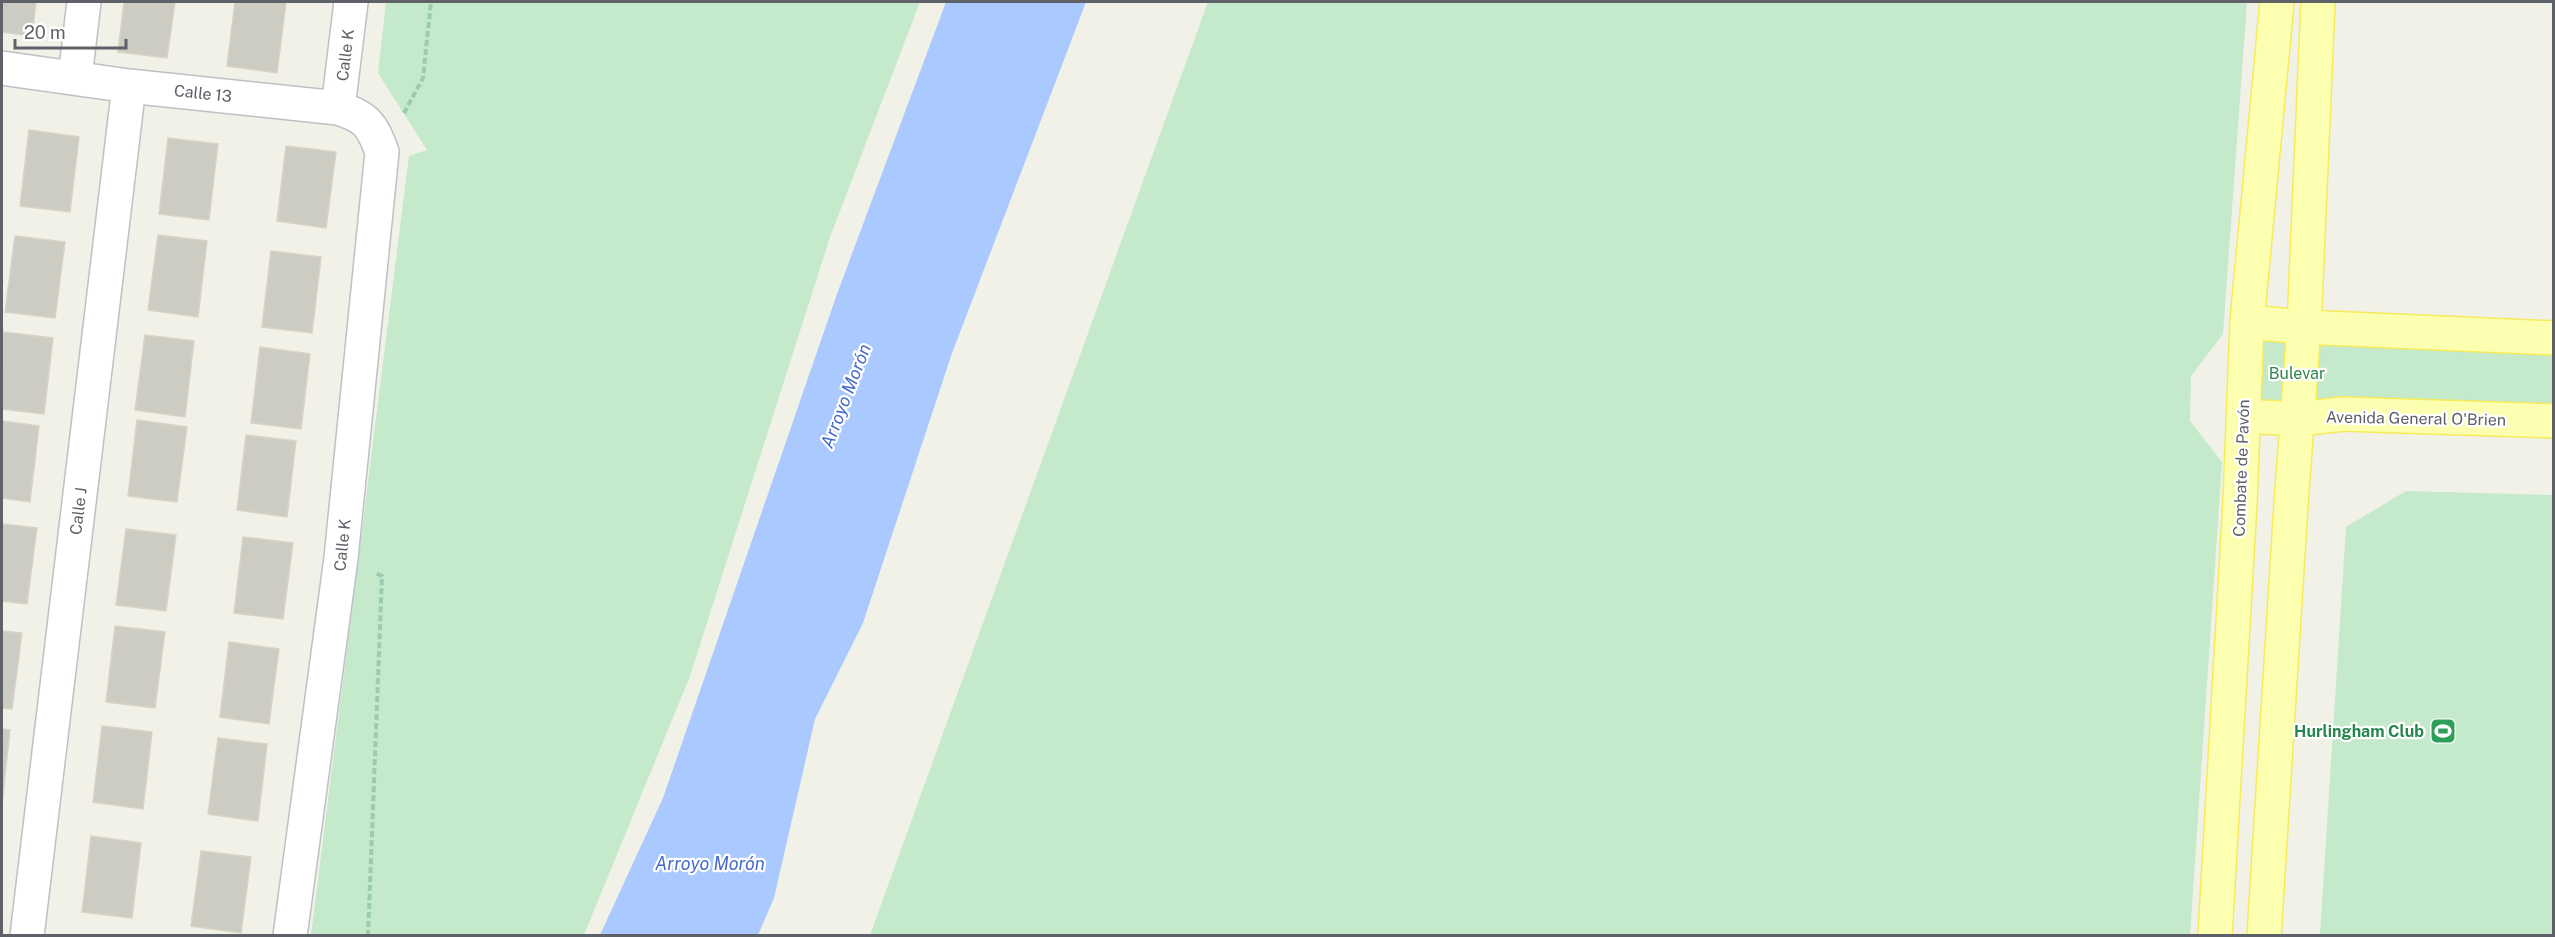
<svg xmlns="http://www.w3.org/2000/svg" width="2555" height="937" viewBox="0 0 2555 937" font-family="'Public Sans',sans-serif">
  <rect width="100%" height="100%" fill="#f1f1e7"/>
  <path fill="#c4e9cb" d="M386,2h534l-90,235 -140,439 -106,259h-273l98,-779 18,-6 -49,-77z
    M1208,2h1039l-24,332 -32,42 -1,45 32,41 -32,473h-1320z
    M2247,322l306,16v83l-310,-5z
    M2406,491l147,4v440h-233l26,-408z"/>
  <path fill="#aac9ff" d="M946,2h140l-135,354 -88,267 -48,96 -41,179 -16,37h-158l63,-137 174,-504z"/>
  <path fill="#ccccc3" stroke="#d6d4c5" stroke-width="1.5" d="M2,2h34l-4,34 -30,-4z
    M124,2h51l-8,56 -49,-6z
    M235,2h51l-9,71 -50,-7z
    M29,130l50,7 -9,75 -50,-6z
    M168,138l50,6 -9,76 -50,-6z
    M286,146l50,6 -10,76 -49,-7z
    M158,235l49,6 -9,76 -50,-7z
    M15,236l50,6 -10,76 -50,-6z
    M271,251l50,6 -9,76 -50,-6z
    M3,332l50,6 -9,76 -42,-5z
    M145,335l49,6 -9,76 -50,-7z
    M260,347l50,7 -9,75 -50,-6z
    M137,420l50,7 -10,75 -49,-6z
    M2,421l37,5 -9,76 -28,-4z
    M246,435l50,6 -9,76 -50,-7z
    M2,524l35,4 -10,76 -25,-3z
    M126,529l50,6 -10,76 -50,-6z
    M243,537l50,6 -10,76 -49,-6z
    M115,626l50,6 -10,76 -49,-6z
    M2,631l20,2 -10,76 -10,-1z
    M229,642l50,7 -10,75 -49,-7z
    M102,726l50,6 -9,77 -50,-7z
    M2,729l8,1 -8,74z
    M218,738l49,6 -9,77 -50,-7z
    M91,836l50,7 -9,75 -50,-6z
    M201,851l50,6 -10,76 -50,-7z"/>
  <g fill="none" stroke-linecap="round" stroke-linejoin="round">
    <g stroke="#bfbfc6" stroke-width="36">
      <path id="minor" d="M2,68l127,18 209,22c29,9 34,17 44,44l-41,406 -51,378
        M75,77l9,-75
        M338,108l13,-106
        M27,936l102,-850"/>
    </g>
    <g stroke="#f7eb5b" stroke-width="36">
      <path id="major" d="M2247,322l57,5 250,11
        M2243,416l56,3 44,-5 211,7
        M2215,936l25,-434 7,-180 30,-320
        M2264,936l27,-432 13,-177 14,-325"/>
    </g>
    <path stroke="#9ccbb3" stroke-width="4" stroke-dasharray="6 3" stroke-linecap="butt" d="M404,113l19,-35 8,-76
      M368,936l14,-360 -7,-3"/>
    <use href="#minor" stroke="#fff" stroke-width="33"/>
    <use href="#major" stroke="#fcffaf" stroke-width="33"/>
  </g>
  <defs>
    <g id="stadium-square" transform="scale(1.35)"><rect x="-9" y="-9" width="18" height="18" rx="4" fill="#2e9e5b" stroke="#fff"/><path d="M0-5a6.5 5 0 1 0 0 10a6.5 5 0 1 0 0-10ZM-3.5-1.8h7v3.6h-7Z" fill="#fff"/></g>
  </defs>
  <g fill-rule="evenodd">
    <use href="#stadium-square" x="2443" y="731"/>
  </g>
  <g text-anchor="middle" stroke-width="4.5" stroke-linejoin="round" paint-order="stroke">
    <g font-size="16" fill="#5f6168" stroke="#fff">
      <text transform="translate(345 55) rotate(-83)" y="6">Calle K</text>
      <text transform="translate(203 93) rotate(6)" y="6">Calle 13</text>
      <text transform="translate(2416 418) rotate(1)" y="6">Avenida General O'Brien</text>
      <text transform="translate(2241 468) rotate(-88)" y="6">Combate de Pavón</text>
      <text transform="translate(78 511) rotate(-83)" y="6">Calle J</text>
      <text transform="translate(342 545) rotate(-84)" y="6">Calle K</text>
    </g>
    <g font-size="16" fill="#318446" stroke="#fff">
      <text x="2297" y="379">Bulevar</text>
    </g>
    <g font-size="16" font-weight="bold" fill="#27864d" stroke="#fff" text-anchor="end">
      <text x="2424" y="737">Hurlingham Club</text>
    </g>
    <g font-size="18" font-style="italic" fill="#466bc9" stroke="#fff">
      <text transform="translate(846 396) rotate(-69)" y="6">Arroyo Morón</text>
      <text x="710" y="870">Arroyo Morón</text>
    </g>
  </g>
  <rect width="2555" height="937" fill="none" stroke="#5f6168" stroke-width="6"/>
  <path d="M15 39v9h111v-9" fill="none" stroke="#5f6168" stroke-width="3"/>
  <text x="24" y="39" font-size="18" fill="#5f6168" stroke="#ffffff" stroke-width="4.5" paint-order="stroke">20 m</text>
</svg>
